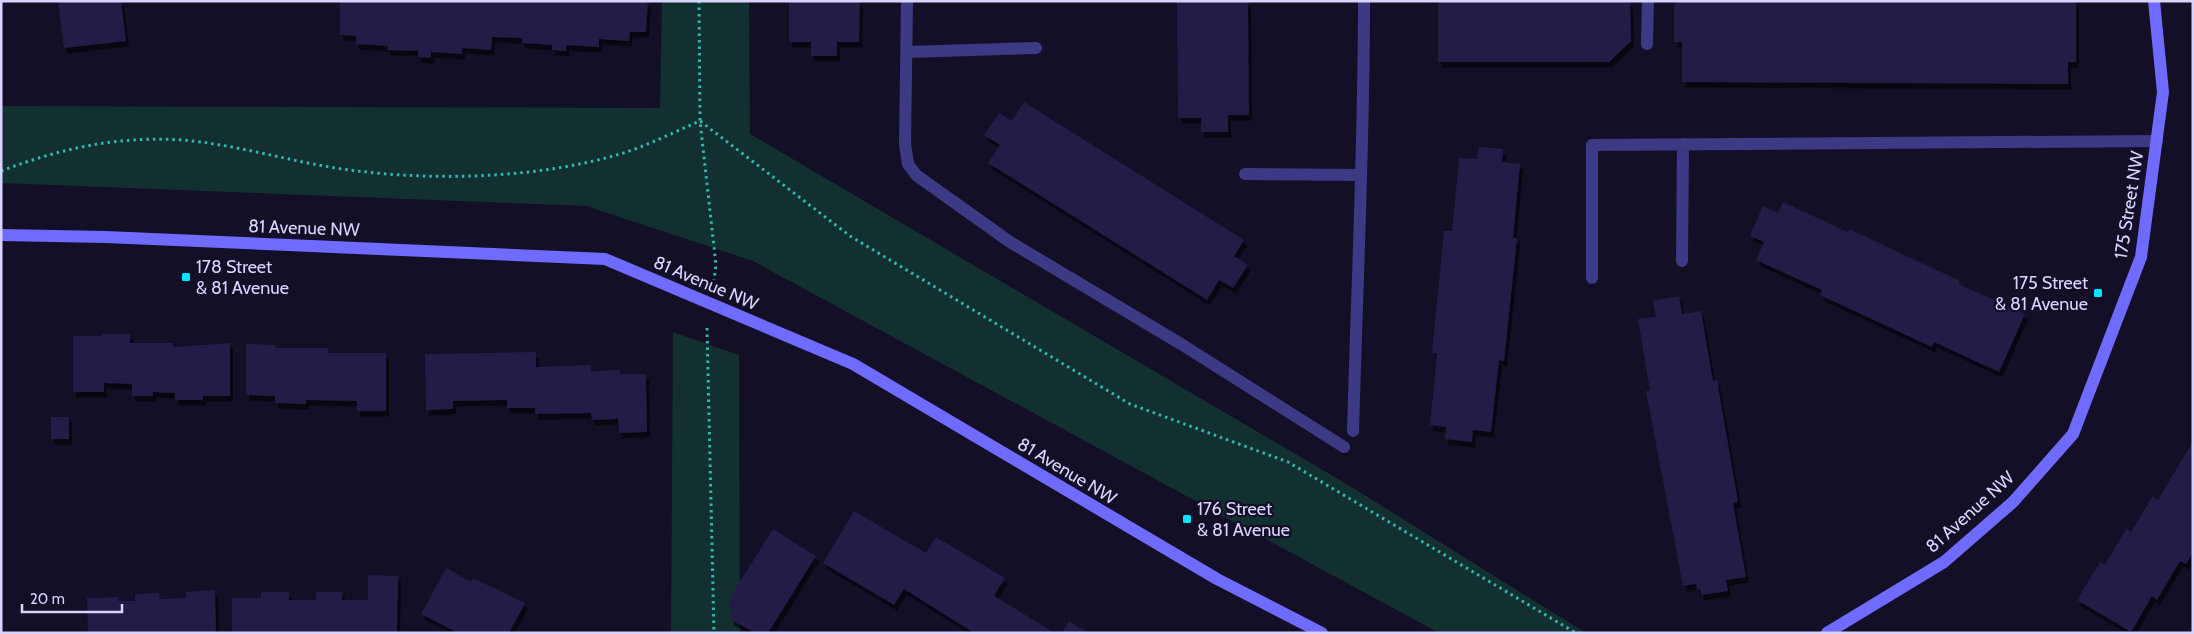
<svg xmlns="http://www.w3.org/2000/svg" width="2194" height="634" viewBox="0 0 2194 634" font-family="Cabin,sans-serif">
  <defs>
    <filter id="shadow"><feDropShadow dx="3" dy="5.5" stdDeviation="0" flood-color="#0009"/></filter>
  </defs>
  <rect width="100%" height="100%" fill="#130f26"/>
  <path fill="#12302f" d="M662,1h87l1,133 600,352 236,147h-147l-686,-372 -167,-55 -585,-23v-77l659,2z
    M673,332l66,23 1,278h-69z"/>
  <path fill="#241b47" filter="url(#shadow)" d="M58,1h63l5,40 -62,7z
    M340,1h308l-2,31h-16l-1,9 -30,-2v8l-33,-2v6l-14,-1v-5l-30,-2v-5l-30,-1 -1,13 -29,-2v6l-31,-2v6l-13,-1v-6l-31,-1 1,-4 -32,-2v-8l-16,-1z
    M789,1h71l-1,41h-22v14h-26v-14h-22z
    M1177,1h71l1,114h-21v17h-27v-14h-23z
    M1438,1h192l1,40 -22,21h-171z
    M1678,1h398v61h-8v22l-386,-2v-40h-8v-37z
    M1024,102l220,138 -10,16 14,9 -15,23 -14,-8 -12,20 -219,-137 12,-18 -16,-10 15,-22 13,8z
    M1479,147l24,2 -1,13 18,2 -7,74h4l-13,123 -5,-1 -8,72 -18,-2 -1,12 -27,-3 1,-12 -16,-2 7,-72h-5l12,-122h8l7,-73 18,1z
    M1783,202l65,30 1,-3 111,52 -1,3 66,30 -26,58 -65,-30 -2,5 -112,-52 2,-5 -66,-30 8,-18 -14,-6 13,-30 15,7z
    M1679,296l3,18 19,-3 12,70 4,-1 21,122 -5,1 13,74 -20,3 2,11 -27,4 -1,-6 -3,1 -1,-6 -13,2 -37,-195 4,-1 -12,-71 18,-2 -3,-16z
    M102,334h28v9h43v4l57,-4v53h-27v4h-28v-7l-22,-1v4h-21v-12l-28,-1v9h-31v-56h29z
    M246,344l29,1v3h53v5h58v58h-29v-10l-51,-1v4l-31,-1v-7l-29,-1z
    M536,352v15l55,-2v6l29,-1v4h26l1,58 -28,1 -1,-14 -26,1 -1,-7 -56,1v-6h-28v-8l-54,1v8l-27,1 -1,-56z
    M51,417h18v22h-18z
    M2193,441v111l-7,12 -6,-3 -23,39 -5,-4 -21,36 -54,-32 23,-38 5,3 21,-36 5,3 21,-35 6,3z
    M854,511l72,42 10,-16 69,41 -11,18 61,37h-81l-70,-44 -10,16 -71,-42z
    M773,529l43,27 -48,77h-12l-25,-13 -2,-21z
    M446,568l25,14 2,-4 52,25 -16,30h-51l-37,-19z
    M368,575l30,1 -1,57h-165v-35h29v-6h28v8h27v-8h26v8h26z
    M215,590l1,43h-128l-1,-35 31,-1v4h17v-7l24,-1 1,6 26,-1v-6z
    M1069,621l19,12h-26z"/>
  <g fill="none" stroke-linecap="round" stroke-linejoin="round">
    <path stroke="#2fb8b0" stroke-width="3" stroke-dasharray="2.5 4" stroke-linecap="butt" d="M699,1l1,120 16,144 -2,15
      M1,171c66,-25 130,-38 200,-29 52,7 104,23 156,29 84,10 182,7 263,-17 27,-8 54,-22 80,-33l150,115 280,168 158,58 288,171
      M707,328l7,305"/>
    <path stroke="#3d3a85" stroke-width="12" d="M907,1l-2,143 3,20 8,11 94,67 171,102 163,103
      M1647,44l1,-43
      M907,52l129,-4
      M1245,174l115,1
      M1682,261l1,-117
      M1592,278v-133l565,-4
      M1353,431c4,-143 11,-287 11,-430"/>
    <path stroke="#6f6bff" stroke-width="12" d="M1,235l105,2 499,22 248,105 364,215 105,54
      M1827,633l117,-71 69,-60 60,-68 68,-177 22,-165 -9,-91"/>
  </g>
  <g fill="#00e5ff" stroke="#130f26" stroke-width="2">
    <rect x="181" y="272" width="10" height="10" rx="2.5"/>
    <rect x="2093" y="288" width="10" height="10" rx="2.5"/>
    <rect x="1182" y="514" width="10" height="10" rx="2.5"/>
  </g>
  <g text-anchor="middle" stroke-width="4.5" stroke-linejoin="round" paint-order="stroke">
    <g font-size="18" fill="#d9d4ff" stroke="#130f26">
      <text transform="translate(2129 205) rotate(-81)" y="6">175 Street NW</text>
      <text transform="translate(304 228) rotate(2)" y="6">81 Avenue NW</text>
      <text transform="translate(706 283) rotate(23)" y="6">81 Avenue NW</text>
      <text transform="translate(1067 471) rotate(31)" y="6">81 Avenue NW</text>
      <text transform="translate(1970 512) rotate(-42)" y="6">81 Avenue NW</text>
    </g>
    <g font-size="18" fill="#d9d4ff" stroke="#130f26" text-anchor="start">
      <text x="196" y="273">178 Street<tspan x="196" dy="21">&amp; 81 Avenue</tspan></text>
      <text x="2088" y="289" text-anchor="end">175 Street<tspan x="2088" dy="21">&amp; 81 Avenue</tspan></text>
      <text x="1197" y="515">176 Street<tspan x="1197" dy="21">&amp; 81 Avenue</tspan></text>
    </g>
  </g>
  <rect width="2194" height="634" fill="none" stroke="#d9d4ff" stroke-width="5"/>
  <path d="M22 604v8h100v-8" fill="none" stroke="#d9d4ff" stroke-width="2.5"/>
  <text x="30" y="604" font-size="15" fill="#d9d4ff" stroke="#130f26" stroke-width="4" paint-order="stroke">20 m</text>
</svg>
